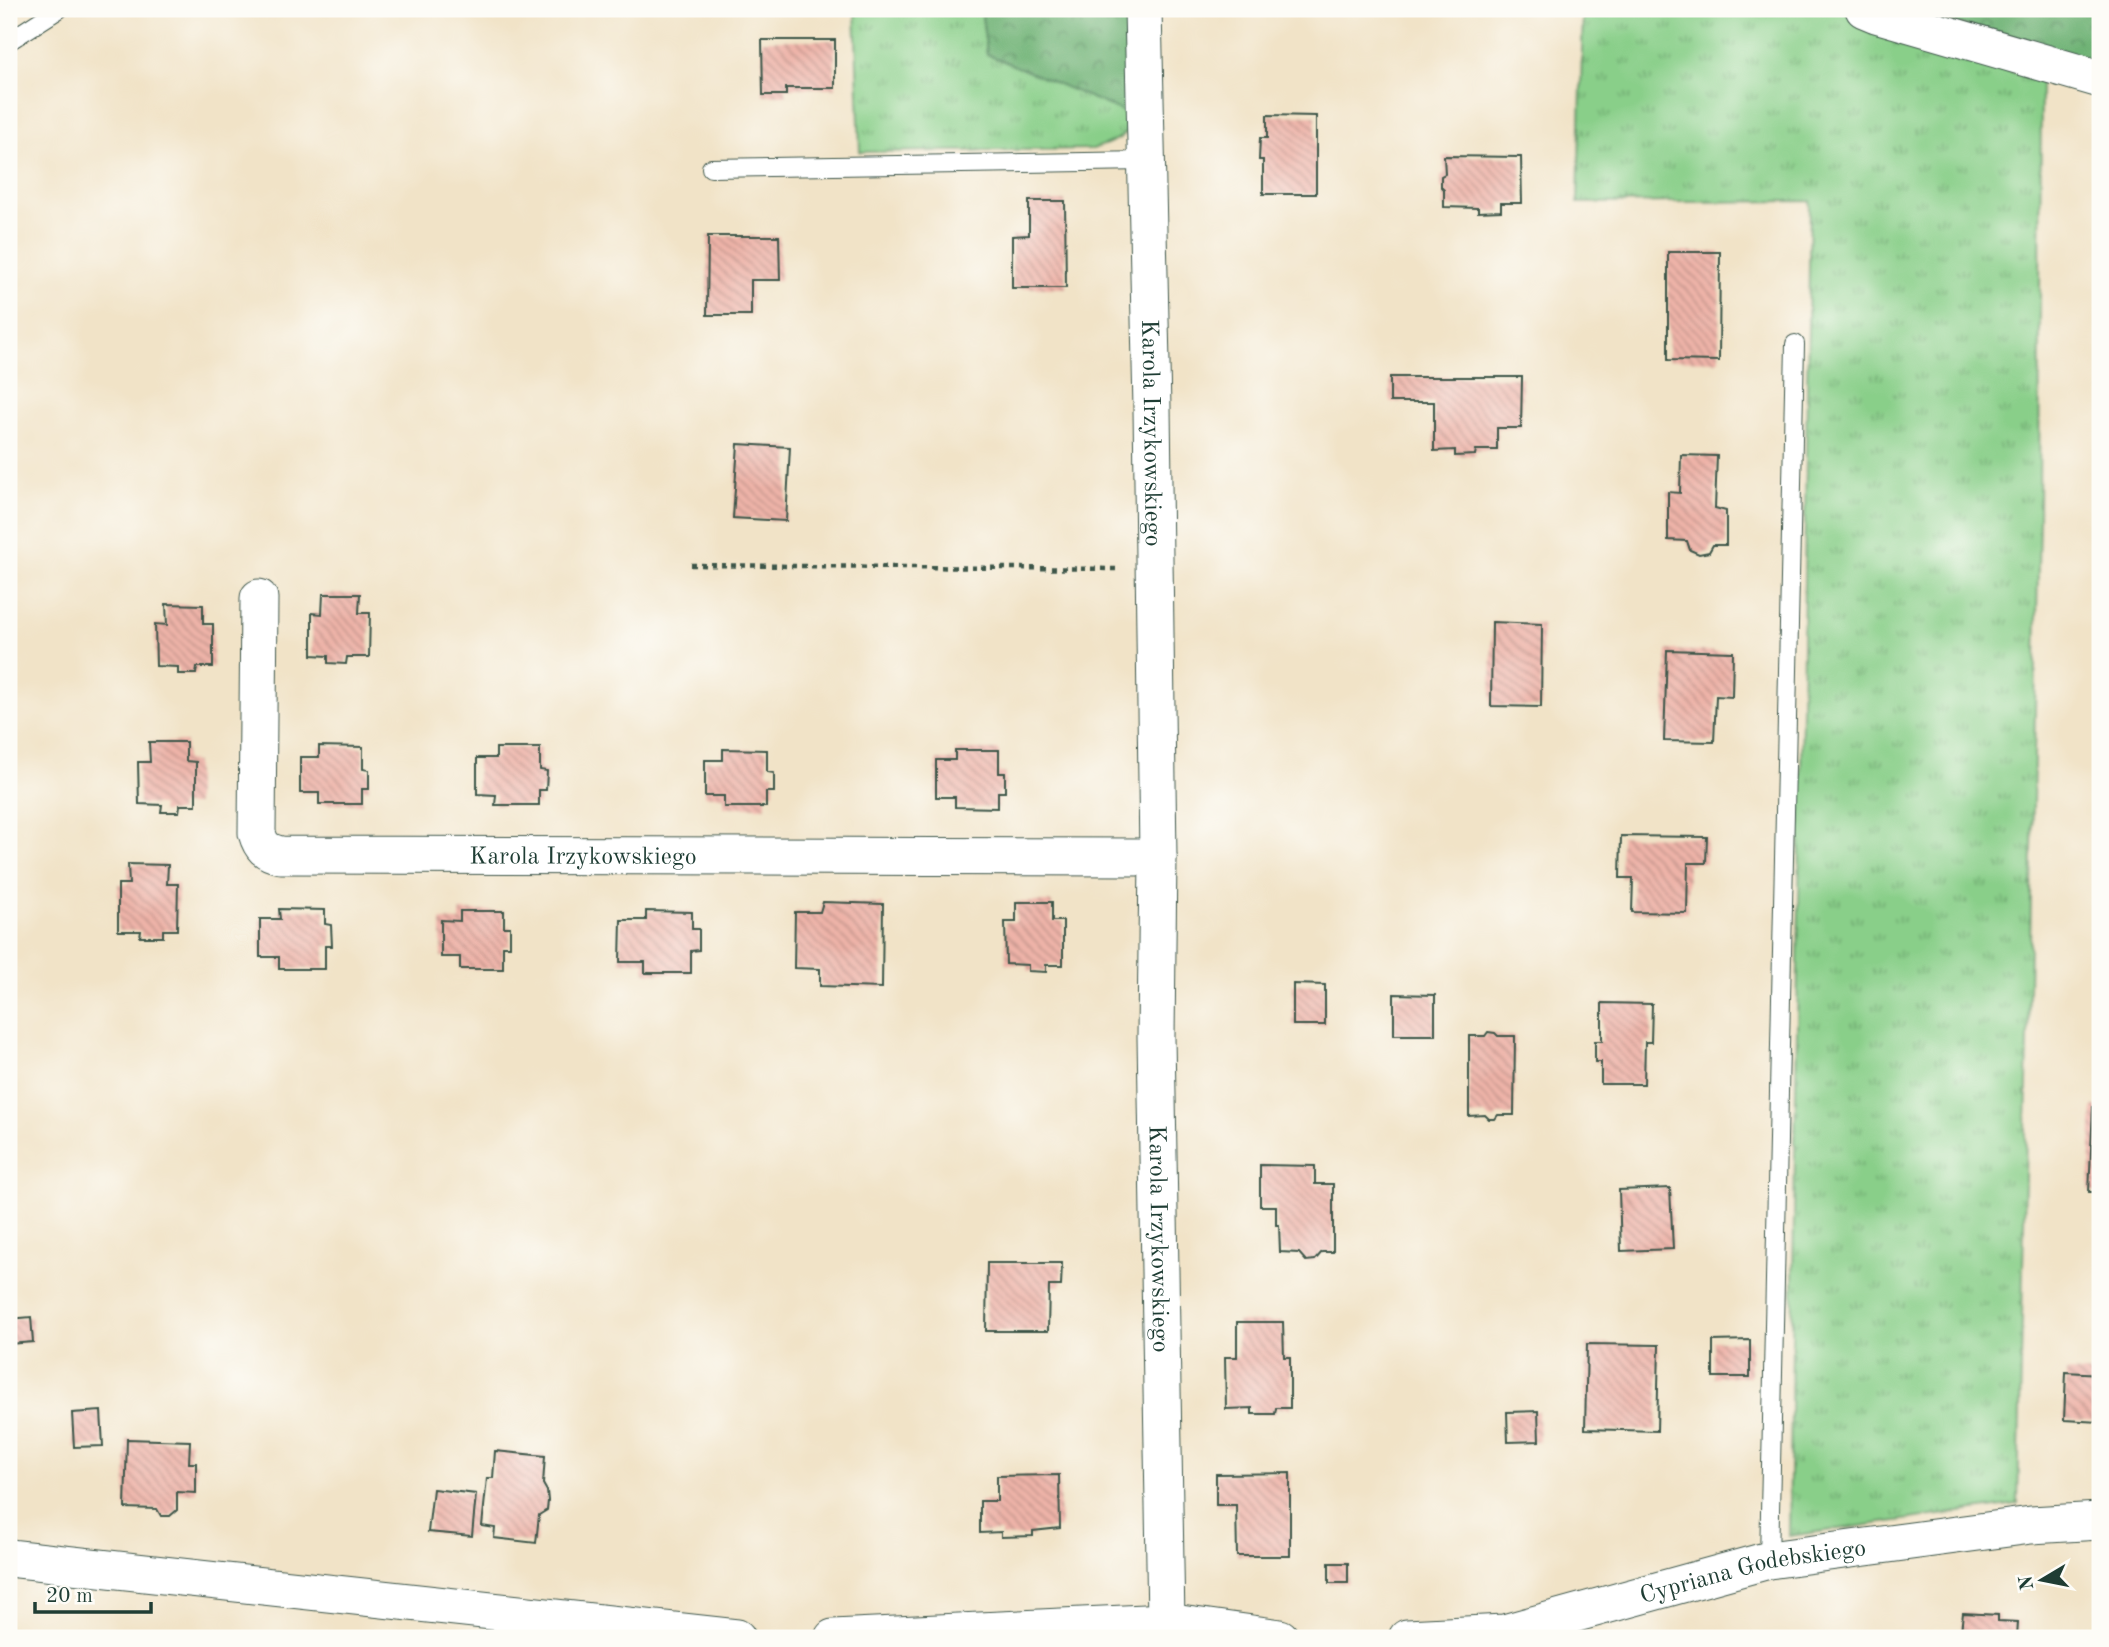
<svg xmlns="http://www.w3.org/2000/svg" width="2109" height="1647" viewBox="0 0 2109 1647" font-family="'Old Standard TT',serif">
  <defs>
    <pattern id="grass-tufts" width="24" height="20" patternUnits="userSpaceOnUse" patternTransform="scale(1.75)"><rect width="24" height="20" fill="#89cf89"/><path d="M3 7l-1-3M5 7V3M7 7l1-3M15 17l-1-3M17 17v-4M19 17l1-3" fill="none" stroke="#6fa971"/></pattern>
    <pattern id="forest-crowns" width="20" height="18" patternUnits="userSpaceOnUse" patternTransform="scale(1.75)"><rect width="20" height="18" fill="#6eb275"/><path d="M2 6a3 3 0 1 1 6 0M12 15a3 3 0 1 1 6 0" fill="none" stroke="#5a9261"/></pattern>
    <pattern id="building-back-hatch" width="6" height="6" patternUnits="userSpaceOnUse" patternTransform="scale(1.75)"><rect width="6" height="6" fill="#eeb3a8"/><path d="M-1 5l2 2M0 0l6 6M5-1l2 2" fill="none" stroke="#c0938a"/></pattern>
  </defs>
  <rect width="100%" height="100%" fill="#fdfcf7"/>
  <filter id="ink" filterUnits="userSpaceOnUse"><feTurbulence type="fractalNoise" baseFrequency=".0143" numOctaves="2"/><feDisplacementMap in="SourceGraphic" scale="14" xChannelSelector="R" yChannelSelector="G"/><feConvolveMatrix kernelMatrix="1 2 1 2 8 2 1 2 1" color-interpolation-filters="sRGB"/></filter>
  <filter id="wash" filterUnits="userSpaceOnUse"><feTurbulence type="fractalNoise" baseFrequency=".00686" numOctaves="4" result="noise"/><feDisplacementMap in="SourceGraphic" scale="28" xChannelSelector="R" yChannelSelector="G"/><feGaussianBlur stdDeviation="1.57" result="paint"/><feColorMatrix in="noise" values="0 0 0 0 0 0 0 0 0 0 0 0 0 0 0 0 0 1.4 0 .05"/><feComposite in="paint" operator="in"/></filter>
  <g filter="url(#wash)">
    <rect width="100%" height="100%" fill="#f1e3c7"/>
    <path fill="url(#grass-tufts)" stroke="#54865e" stroke-width="2" d="M855,9h126l6,45 147,62c-6,23 -20,25 -41,33l-233,3z
      M1583,9h259l30,14 169,59 -2,440 -21,982 -229,32 21,-1335 -232,2z"/>
    <path fill="url(#forest-crowns)" stroke="#467854" stroke-width="2" d="M981,9h152l1,107 -147,-62z
      M1912,9h188v59z"/>
    <g id="blocks">
      <path fill="url(#building-back-hatch)" d="M762,40h73v48h-49v7h-23z
        M1267,115l49,1v78h-53v-34h-4l1,-22h7z
        M1444,156l77,1 1,46h-21v8l-23,1v-4l-34,-1v-17l-3,-3v-11l4,-2z
        M1029,201h36l1,87h-54v-52l17,-1z
        M708,236h71l1,44h-29v35h-44z
        M1668,252h52l-1,109 -51,-1z
        M1390,377h132l-1,51h-24v22h-21l-1,5 -20,1v-6l-21,1v-49h-44z
        M738,444l52,3 -4,74 -53,-3z
        M1681,455l36,1 -2,52 11,3v34h-13l-4,7 -10,2 -9,-4 -3,-9 -19,-1v-48l12,1z
        M323,594h37l-1,19h11l-1,44h-22l-1,7 -18,-1v-7l-16,-1v-42l10,1z
        M166,604l37,1v19h10v43h-16l-1,7h-18v-7l-22,-1 -1,-42 12,1z
        M1492,622l50,2 -1,83 -50,-1z
        M1667,650l66,2 -1,45 -16,-1 -2,46 -50,-1z
        M149,742h37v19l10,1v43h-16l-1,7h-18l1,-7 -23,-1 -1,-42h12z
        M319,746l44,1v22l6,1v19h-7v15h-43v-11h-19v-36h19z
        M496,748h44v22l7,1 -1,19h-7v15h-44l1,-10 -19,-1v-36h19z
        M723,749l44,1v22l7,1v19h-8v15h-42v-11h-19v-36h18z
        M955,750h44v23h6v19h-7v16l-43,-1v-10h-19v-37h19z
        M1621,836l86,1 -1,26h-18l-1,50 -55,-1 1,-34h-13z
        M128,864l40,1 -1,19h11l-1,46h-14v7h-23l1,-6h-23v-47h11z
        M823,902l60,2 -1,84 -62,-2v-17l-26,-1 1,-56h25z
        M1016,902h36v19h11v44h-17v7l-18,-1v-6l-22,-1 -1,-42h11z
        M279,909l46,1v14l6,1 1,21h-7v23h-46v-12h-19v-38h20z
        M460,911h44v16h6v19h-7v23h-43v-12h-19v-37l19,1z
        M646,911l46,1v17h7v21l-8,1v22h-46v-11h-25l1,-42h25z
        M1293,984l32,1v40h-32z
        M1394,994l41,1v40h-41z
        M1602,1003l50,1 -1,38h-6l-1,42h-43v-22h-6v-21h7z
        M1488,1032l7,1 3,3h17l-1,79h-16l-3,4h-6l-4,-4 -16,1v-80h16z
        M2093,1107h7v85h-11z
        M1260,1165l55,1v18h18v68h-11l-7,8 -9,1 -7,-8 -19,-1 -1,-27h-3v-19h-16z
        M1670,1188l3,61 -52,2 -2,-61z
        M987,1263h75l-1,23h-12l-1,45h-62z
        M31,1317l2,25 -24,2v-25z
        M1237,1322h46l1,35h6v51h-14l-1,6h-23v-6l-26,1 -1,-52h12z
        M1750,1340v37h-37v-36z
        M1587,1344l72,1 -2,86 -72,-2z
        M2066,1372l34,2v48l-36,-2z
        M101,1411l2,35 -29,1 -2,-34z
        M1538,1411l1,30 -31,1 -1,-30z
        M127,1439l63,2 -1,22h7v30l-19,-1v18l-7,6h-9l-4,-7 -32,-1z
        M495,1451l50,5 -2,28 4,7 1,10 -1,9 -8,5 -3,28 -42,-5 1,-10 -13,-2 5,-48h6z
        M1290,1473v83h-53l-1,-51h-20v-31z
        M1059,1475l1,53 -27,3v5l-32,1v-5l-21,1v-32h17v-25z
        M433,1489l43,5 -4,42 -44,-4z
        M1329,1563h19v20h-19z
        M1963,1613l35,2v6l20,1 -1,16h-63v-6h7z"/>
    </g>
  </g>
  <g filter="url(#ink)">
    <use href="#blocks" fill-opacity="0" stroke="#3e564a" stroke-width="2"/>
    <g fill="none" stroke-linecap="round" stroke-linejoin="round">
      <g stroke="#3e564a" stroke-width="20">
        <path id="service" d="M9,41l50,-32
          M711,168l435,-7
          M1769,1560l26,-1216"/>
      </g>
      <g stroke="#3e564a" stroke-width="39">
        <g id="minor">
          <path id="s1" d="M1143,9l9,399 6,449 -2,180 10,585"/>
          <path d="M1864,9l12,5 224,65"/>
          <path id="s2" d="M259,598l-2,235c4,14 9,19 24,22l877,2"/>
          <path d="M9,1558l728,80"/>
          <path d="M833,1638l333,-16 114,16"/>
          <path id="s3" d="M1407,1638l97,-5 265,-73 262,-35 69,-4"/>
        </g>
      </g>
      <path stroke="#3e564a" stroke-width="4.5" stroke-dasharray="5 5" stroke-linecap="butt" d="M691,565l426,4"/>
      <use href="#service" stroke="#fff" stroke-width="18"/>
      <use href="#minor" stroke="#fff" stroke-width="37"/>
    </g>
  </g>
  <g text-anchor="middle" stroke-width="6" stroke-linejoin="round" paint-order="stroke">
    <g font-size="24" fill="#1f3d34" stroke="#fdfcf7">
      <text dy="8" stroke="none"><textPath href="#s1" startOffset="424">Karola Irzykowskiego</textPath></text>
      <text dy="8" stroke="none"><textPath href="#s2" startOffset="572">Karola Irzykowskiego</textPath></text>
      <text dy="8" stroke="none"><textPath href="#s1" startOffset="1230">Karola Irzykowskiego</textPath></text>
      <text dy="8" stroke="none"><textPath href="#s3" startOffset="354">Cypriana Godebskiego</textPath></text>
    </g>
  </g>
  <rect width="2109" height="1647" fill="none" stroke="#fdfcf7" stroke-width="35"/>
  <g transform="translate(2042 1580) rotate(260)" stroke="#fdfcf7" stroke-width="5" paint-order="stroke">
  <path d="M0-5L12 26L0 18L-12 26Z" fill="#1f3d34"/>
  <text y="-10" font-size="19" font-weight="bold" text-anchor="middle" fill="#1f3d34">N</text>
  </g>
  <path d="M35 1602v10h116v-10" fill="none" stroke="#1f3d34" stroke-width="3.5"/>
  <text x="46" y="1602" font-size="21" fill="#1f3d34" stroke="#fdfcf7" stroke-width="5" paint-order="stroke">20 m</text>
</svg>
